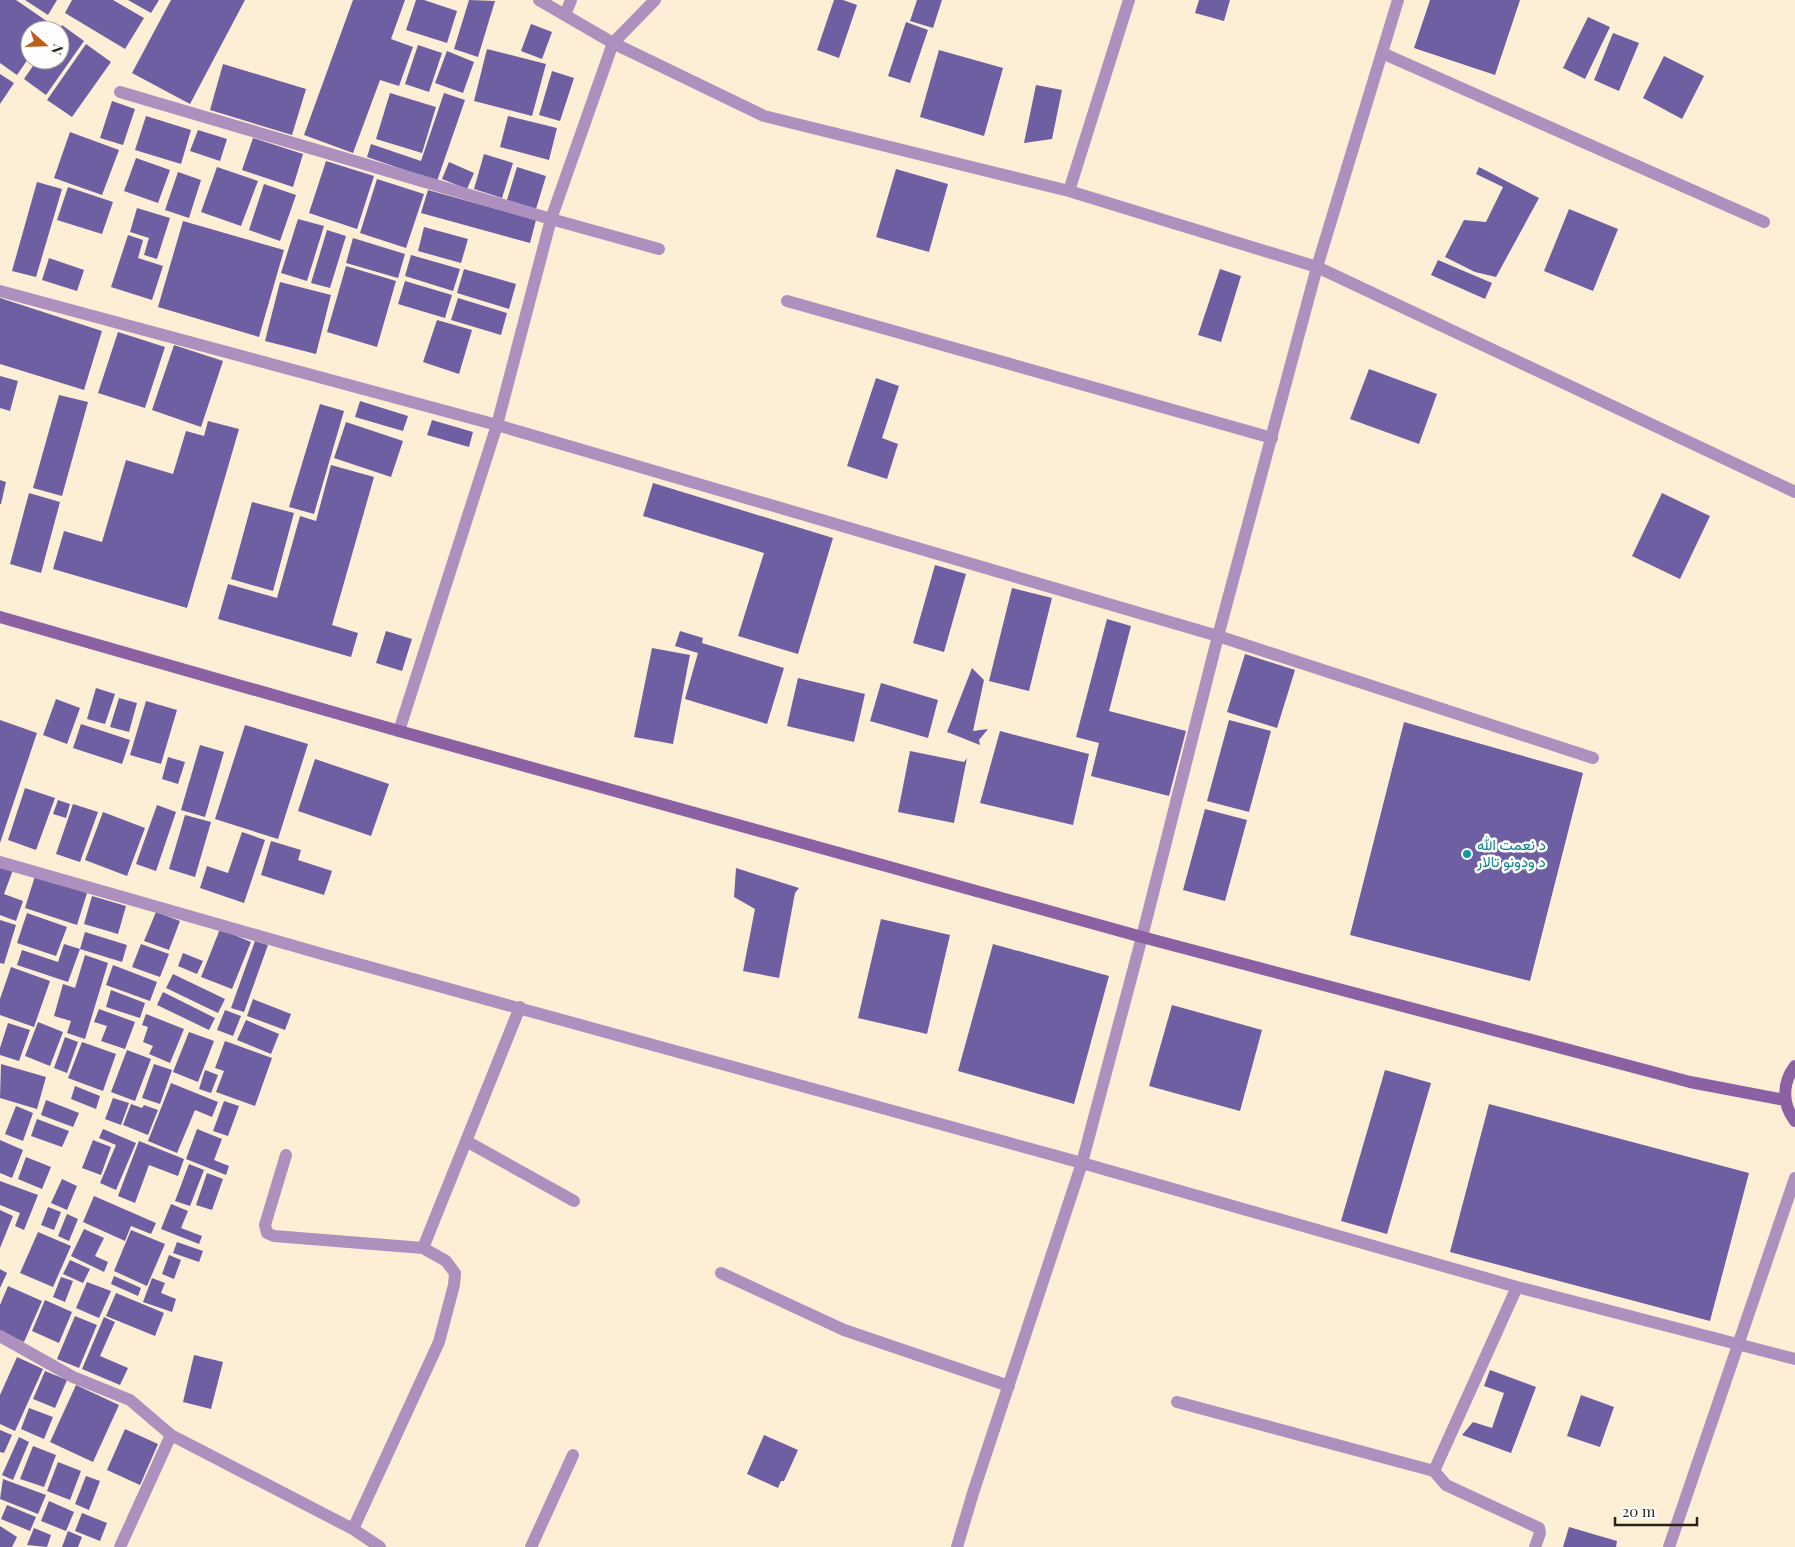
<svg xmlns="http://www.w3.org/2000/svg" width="1795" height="1547" viewBox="0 0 1795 1547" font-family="'Playfair Display',Vazirmatn,serif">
  <rect width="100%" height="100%" fill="#fdefd6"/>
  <path fill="#6d5fa1" d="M0,0h16l35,24 -3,6h-18v26l-13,19 -17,-12z
    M25,0h32l-9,15z
    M72,0h41l31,18 -19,31 -60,-36z
    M128,0h31l-8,13z
    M171,0h74l-55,104 -58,-31z
    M353,0h52l-14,39 22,8 -14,39 -19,-6 -27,73 -49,-18z
    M416,0h8l33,11 -10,32 -41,-13z
    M469,0l26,1 -17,56 -24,-8z
    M834,0h9l14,5 -18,53 -22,-8z
    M917,0h25l-9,28 -23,-7z
    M1199,0h31l-6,21 -29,-8z
    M1430,0h90l-25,75 -81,-27z
    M1588,17l22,10 -25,52 -22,-11z
    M906,22l22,8 -18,53 -22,-7z
    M531,24l21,8 -10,27 -21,-8z
    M62,25l22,16 -38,54 -22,-16 13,-19h23l-1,-30z
    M1613,33l26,10 -20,48 -25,-11z
    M86,44l25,18 -39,55 -25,-17z
    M418,45l24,8 -13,39 -24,-8z
    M487,49l59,15 -14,52 -58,-15z
    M939,50l64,18 -19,68 -64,-19z
    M447,51l27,11 -11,31 -28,-10z
    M1664,56l40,20 -22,43 -39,-21z
    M223,64l83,25 -14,46 -82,-25z
    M552,71l22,7 -14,43 -21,-6z
    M0,74l14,9 -14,21z
    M1036,85l26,5 -10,49 -28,4z
    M390,93l46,14 -14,46 -46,-14z
    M444,93l21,7 -28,81 -70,-24 4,-13 50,17z
    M112,101l23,8 -12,36 -23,-7z
    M146,116l45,14 -10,34 -46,-14z
    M508,116l49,12 -8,32 -49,-13z
    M198,130l29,9 -7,22 -30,-10z
    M70,132l49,18 -17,45 -48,-17z
    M253,138l50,16 -10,33 -51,-17z
    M484,154l29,9 -11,35 -28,-9z
    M136,158l34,12 -12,33 -34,-12z
    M326,161l48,15 -17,53 -48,-16z
    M449,162l25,11 -7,16 -25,-10z
    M217,167l41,14 -17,45 -40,-14z
    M517,167l29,9 -10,33 -29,-9z
    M1479,167l60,31 -43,79 -21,-5 -30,-15 19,-37 22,2 17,-35 -27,-13z
    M896,169l52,15 -19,68 -53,-15z
    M178,172l23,8 -12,38 -24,-8z
    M377,179l47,15 -18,54 -46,-15z
    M37,182l25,7 -26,88 -24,-6z
    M264,184l32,11 -16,46 -31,-11z
    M68,187l45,15 -11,32 -45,-14z
    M428,190l108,30 -6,23 -109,-30z
    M137,208l33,10 -13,41 -13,-4 5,-17 -19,-6z
    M1569,209l49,20 -25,62 -49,-20z
    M298,219l26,7 -17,55 -26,-8z
    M183,221l101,29 -25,87 -101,-30z
    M424,227l44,12 -7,24 -43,-12z
    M327,230l19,6 -16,52 -19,-5z
    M128,235l15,5 -5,18 25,8 -11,34 -41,-13z
    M353,238l52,16 -7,24 -52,-15z
    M411,255l49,14 -7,22 -48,-15z
    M49,258l35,12 -7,21 -35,-11z
    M1438,260l54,23 -7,16 -54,-24z
    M346,266l50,15 -19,66 -50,-15z
    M464,269l52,15 -7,25 -52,-16z
    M1220,269l21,7 -20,66 -23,-7z
    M405,281l47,14 -7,23 -47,-14z
    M280,282l51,13 -15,59 -51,-13z
    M0,298l102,33 -18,59 -84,-26z
    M458,298l49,15 -6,22 -50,-15z
    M437,320l35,10 -13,44 -36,-12z
    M118,332l47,15 -20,61 -47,-15z
    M174,345l49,16 -22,66 -49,-17z
    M1369,369l68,25 -18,50 -69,-25z
    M0,376l18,5 -8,30 -10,-3z
    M876,378l23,8 -17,52 16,6 -11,35 -40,-13z
    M59,395l29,7 -26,94 -29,-8z
    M360,401l48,15 -5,15 -48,-14z
    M320,404l24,7 -30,103 -25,-7z
    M432,420l41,12 -4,15 -42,-12z
    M208,421l31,8 -52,179 -134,-39 11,-38 38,11 24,-82 47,14 13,-43 18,5z
    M346,422l57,19 -12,36 -57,-19z
    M331,465l43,12 -42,148 26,8 -7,24 -133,-38 10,-35 49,14 23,-82 16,5z
    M0,480l6,2 -5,22h-1z
    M653,483l180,55 -35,116 -60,-18 26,-83 -121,-37z
    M29,493l31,9 -19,71 -31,-9z
    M1662,493l48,23 -30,63 -48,-23z
    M252,502l42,11 -21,78 -42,-12z
    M935,565l31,9 -22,78 -31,-9z
    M1012,588l40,10 -23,93 -40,-10z
    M1107,619l24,7 -22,85 77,20 -17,65 -78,-20 8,-33 -23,-6z
    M386,631l26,8 -10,32 -26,-8z
    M680,631l23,7 -1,5 82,25 -17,56 -82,-25 13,-46 -23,-7z
    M652,648l38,7 -17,89 -39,-7z
    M1245,654l50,16 -18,58 -50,-16z
    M972,668l12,12 -11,51 15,-2 -9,11 1,5 -33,-13z
    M798,678l67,16 -11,48 -67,-16z
    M881,683l57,17 -10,38 -58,-17z
    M96,688l19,6 -10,30 -18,-5z
    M119,698l18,5 -8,29 -19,-5z
    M56,699l24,9 -13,36 -24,-9z
    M146,701l31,9 -16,54 -31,-9z
    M0,720l37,13 -37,110z
    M1229,720l42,11 -22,81 -42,-11z
    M1404,722l179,51 -53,208 -180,-46z
    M81,724l49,16 -8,24 -49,-16z
    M245,725l63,19 -30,95 -63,-20z
    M1000,731l89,23 -16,71 -93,-22z
    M200,745l24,7 -19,65 -24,-7z
    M910,751l54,11 3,-4 -13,65 -56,-11z
    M168,757l17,5 -7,22 -16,-5z
    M315,759l74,25 -18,52 -73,-25z
    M25,788l30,10 -19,52 -28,-10z
    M58,800l12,4 -4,14 -13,-4z
    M73,804l25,8 -18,50 -24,-8z
    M157,805l19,7 -20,59 -20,-7z
    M1205,809l42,11 -22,81 -42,-11z
    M103,812l42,16 -18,48 -42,-16z
    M185,815l26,7 -16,55 -26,-8z
    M242,832l23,8 -21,63 -44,-15 7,-22 21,7z
    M271,841l30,9 -3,10 34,11 -8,24 -63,-20z
    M0,866l13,4 -9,24 19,7 -7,20 -16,-6z
    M736,868l63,20 -4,5 -16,85 -36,-7 12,-62 -21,-12z
    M35,876l52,17 -10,32 -52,-17z
    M92,896l34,10 -8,28 -34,-10z
    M156,912l24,9 -11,29 -25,-9z
    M27,913l40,14 -11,29 -39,-13z
    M881,919l69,16 -23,99 -69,-16z
    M0,920l16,5 -12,39 -4,-1z
    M220,929l31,13 -19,47 -31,-12z
    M85,932l42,13 -5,17 -42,-13z
    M255,941l13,4 -24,67 -13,-4z
    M64,944l16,5 -12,33 -51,-17 5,-15 36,12z
    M141,944l28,10 -9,23 -28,-10z
    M993,944l116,32 -35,128 -116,-33z
    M183,953l20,8 -6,13 -19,-8z
    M85,955l23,8 -23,76 -18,-6 4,-12 -17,-5 9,-32 12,4z
    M113,965l44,17 -7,19 -44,-16z
    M11,967l39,14 -16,46 -34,-12v-16z
    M173,974l52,25 -7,14 -52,-25z
    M111,990l34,13 -5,15 -34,-11z
    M163,992l52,26 -6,12 -52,-25z
    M253,999l38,15 -6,16 -38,-14z
    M1172,1005l90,25 -22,81 -91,-25z
    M99,1009l36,13 -10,27 -24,-8 6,-15 -13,-4z
    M225,1010l16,6 -8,20 -16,-6z
    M146,1014l38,15 -14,34 -21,-9 4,-8 -10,-4 5,-15 -6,-2z
    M246,1020l33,14 -8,20 -34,-14z
    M38,1022l25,10 -13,34 -25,-10z
    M8,1023l22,7 -11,31 -19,-6v-7z
    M189,1032l25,9 -16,41 -25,-10z
    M65,1037l13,5 -11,31 -13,-5z
    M225,1041l47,17 -17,48 -39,-14 8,-21 -9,-3z
    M82,1042l34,12 -13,37 -35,-13z
    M127,1050l24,9 -16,42 -24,-9z
    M1,1064l45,13 -9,32 -37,-11z
    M154,1064l18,6 -12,34 -18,-6z
    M205,1070l13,5 -7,18 -12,-4z
    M1385,1070l46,13 -44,151 -46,-13z
    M171,1083l47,19 -6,15 -17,-7 -18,43 -29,-12z
    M75,1086l25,10 -4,13 -25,-10z
    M113,1098l16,5 -8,22 -16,-6z
    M46,1100l33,13 -6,14 -32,-12z
    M224,1101l15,5 -11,30 -15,-5z
    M131,1104l11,4 2,-3 14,5 -10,25 -25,-10z
    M1489,1104l260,69 -39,148 -260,-69z
    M16,1106l17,7 -10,28 -18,-7z
    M37,1119l32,12 -7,16 -31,-11z
    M103,1129l33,14 -20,47 -16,-7 16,-38 -17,-7z
    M197,1129l25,10 -8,21 15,6 -3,9 -40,-16z
    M0,1140l23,10 -11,28 -12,-5z
    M93,1140l18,7 -10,28 -19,-7z
    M139,1141l45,18 -6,17 -29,-11 -14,38 -17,-7z
    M26,1157l25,10 -9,22 -24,-10z
    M189,1164l15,6 -14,36 -15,-5z
    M207,1173l16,6 -11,31 -16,-5z
    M62,1179l15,7 -10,24 -16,-7z
    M0,1181l38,14 -14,35 -9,-4 5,-13 -20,-8z
    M94,1196l62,27 -5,11 -20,-8 -6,15 -42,-19z
    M171,1204l17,7 -7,17 21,8 -3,8 -38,-15z
    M48,1207l13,5 -7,18 -13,-5z
    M0,1210l13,6 -13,32z
    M67,1214l11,5 -9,22 -11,-5z
    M84,1229l20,9 -9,18 13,6 -4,10 -33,-16z
    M131,1230l34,14 -18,42 -33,-15z
    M38,1232l33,14 -18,41 -33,-14z
    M177,1242l26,9 -4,11 -26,-9z
    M169,1255l12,5 -7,19 -12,-5z
    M70,1260l20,9 -7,14 -20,-9z
    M0,1269l7,4 -7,15z
    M114,1276l27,12 -3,8 -27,-12z
    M61,1277l12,4 -8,21 -12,-5z
    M152,1278l13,5 -4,10 15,6 -4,13 -29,-10z
    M87,1282l24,9 -12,27 -23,-10z
    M8,1286l34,15 -18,41 -24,-11v-26z
    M116,1293l48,20 -9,23 -49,-20z
    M45,1300l27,12 -13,31 -27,-12z
    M75,1316l22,9 -18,43 -22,-9z
    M104,1317l11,5 -15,34 28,12 -8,17 -38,-16z
    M194,1355l29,7 -12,47 -28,-7z
    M17,1357l26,12 -28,62 -15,-7v-29z
    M1490,1370l46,17 -25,66 -49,-18 11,-13 19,6 12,-35 -20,-7z
    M45,1371l22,9 -12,28 -22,-9z
    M76,1385l43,20 -26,57 -43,-20z
    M1581,1395l33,12 -14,40 -33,-11z
    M29,1408l24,9 -9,22 -23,-10z
    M125,1429l33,15 -18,41 -33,-15z
    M0,1430l12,5 -8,18 -4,-1z
    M764,1435l34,15 -14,31h-3l-3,7 -31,-14z
    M19,1437l10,5 -16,38 -11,-5z
    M33,1446l23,9 -12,32 -24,-8z
    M58,1462l23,9 -11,29 -23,-9z
    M86,1476l14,5 -11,29 -14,-6z
    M3,1479l43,16 -8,19 -38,-15z
    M49,1501l25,11 -8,19 -25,-10z
    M7,1505l29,12 -6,14 -29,-12z
    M82,1513l25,10 -7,18 -25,-10z
    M0,1526l17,11 -5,10h-12z
    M1569,1527l48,14 -1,6h-53z
    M34,1528l17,7 -4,12 -20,-2z
    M68,1531l14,6 -4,10h-16z"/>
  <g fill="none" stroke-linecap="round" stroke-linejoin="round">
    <path stroke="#ad90be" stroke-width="12" d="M1382,53l382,169
      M551,219l108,30
      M787,301l485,137
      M0,862l322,92 760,209 435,124 278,72
      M466,1141l108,60
      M286,1155l-21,70 2,8 7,3 149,12 23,13 9,12 -1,12 -15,57 -86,187
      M423,1248l97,-241
      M721,1273l123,57 165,56
      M0,1336l73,41 57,23 41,35 182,94 27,18
      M1177,1402l257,69 12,14 93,43 1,5 -5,14
      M1434,1471l83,-184
      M120,1547l51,-112
      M531,1547l42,-92
      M957,1547l16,-54 109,-330 60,-226"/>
    <path stroke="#ad90be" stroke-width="12" d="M539,0l74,43 151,73 305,75 248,76 478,225
      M565,15l6,-15
      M120,92l431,127
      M1069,191l60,-191
      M0,291l497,134 721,211 375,122
      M399,731l98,-306 54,-206 62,-176 42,-43
      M1142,937l76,-301 99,-369 81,-267"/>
    <path stroke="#ad90be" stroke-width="12" d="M1669,1547l126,-369"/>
    <path stroke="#8c61a3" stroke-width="12" d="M0,617l399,114 743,206 548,145 95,18
      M1795,1066c-13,17 -13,38 0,55"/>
  </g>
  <circle fill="#0f9aa8" stroke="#fefefe" stroke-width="2" cx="1467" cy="854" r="5"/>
  <g text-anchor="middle" stroke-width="5" stroke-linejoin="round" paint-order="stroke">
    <g font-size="15" fill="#0d838f" stroke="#fefefe" text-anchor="start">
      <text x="1477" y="850">د نعمت الله<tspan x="1477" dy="17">د ودونو تالار</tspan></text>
    </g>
  </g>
  <g transform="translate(45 45) rotate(110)"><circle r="24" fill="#fefefe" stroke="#a9a6a2"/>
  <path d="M0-4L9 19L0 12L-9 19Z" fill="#be5e19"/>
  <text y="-8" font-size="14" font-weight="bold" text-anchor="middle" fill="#292317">N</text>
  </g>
  <path d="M1615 1517v8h82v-8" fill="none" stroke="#292317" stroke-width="2.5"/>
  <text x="1622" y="1517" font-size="15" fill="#292317" stroke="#fefefe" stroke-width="4" paint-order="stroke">20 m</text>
</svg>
